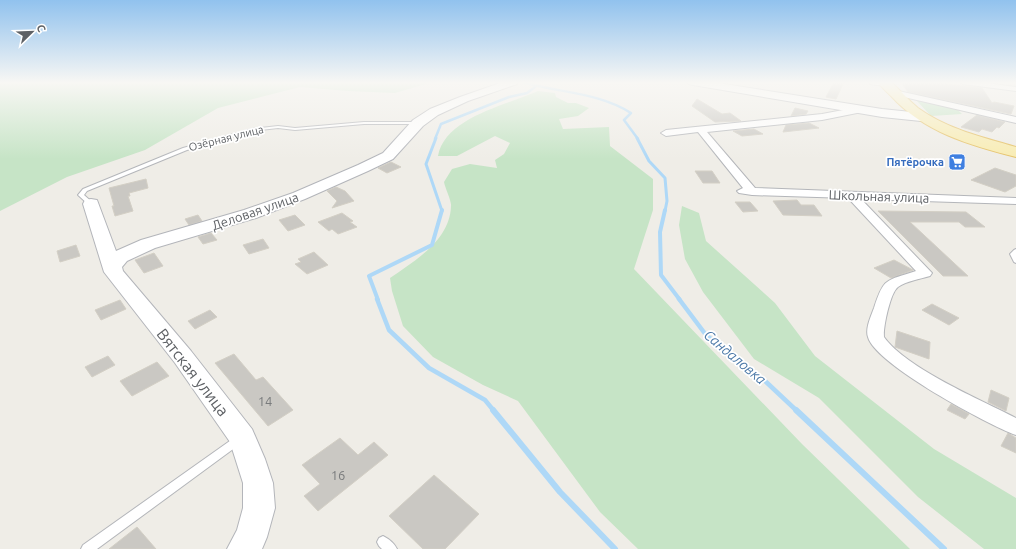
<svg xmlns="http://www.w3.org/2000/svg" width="1016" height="549" viewBox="0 0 1016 549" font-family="Ubuntu,sans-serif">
  <rect width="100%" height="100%" fill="#efede7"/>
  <path fill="#c6e4c6" d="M0,82h429v1l-34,10 -47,-2 -48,-4 -82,21 -73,42 -78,27 -67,34z
    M538,91l17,2 1,4 12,6h8l13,5 -11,8 -19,3 4,10 46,-2 1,19 43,33v31l-19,59 168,175 108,105h-272l-38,-37 -82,-111 -35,-16 -50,-28 -30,-31 -11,-35 -2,-13c26,-18 60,-38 61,-72 1,-4 -6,-18 -7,-24l8,-13 18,-5 27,4 -2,-8 9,-6 6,-11 -15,-7 -38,20h-19c7,-39 69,-51 100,-65z
    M916,100l40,8 6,6 -31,2z
    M682,206l17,7 7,28 69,62 40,53 119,93 82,49v51h-32l-66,-52 -99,-99 -65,-39 -51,-67 -18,-33 -6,-34z"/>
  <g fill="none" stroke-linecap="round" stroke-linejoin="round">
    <path stroke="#aed8f7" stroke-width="2.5" d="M523,82c36,11 75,10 108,31l-7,7 14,19
      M435,139l6,-15 68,-27 18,-4 8,-6"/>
    <path stroke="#aed8f7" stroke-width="3" d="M436,138l-10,26 16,47
      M637,138l12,23 16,17 2,23 -2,10"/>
    <path stroke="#aed8f7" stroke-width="4" d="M665,210l-5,22 1,43 19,25
      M378,300l-9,-24 63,-31 10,-35"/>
    <path stroke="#aed8f7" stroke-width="4.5" d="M377,299l12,31 40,38 56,32 9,11
      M679,299l27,36 58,45 33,31"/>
    <path stroke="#aed8f7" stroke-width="6" d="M493,410l67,82 55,57
      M796,410l148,139"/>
  </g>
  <path fill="#cac8c3" stroke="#d3cfc5" d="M834,82h10l-8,17 -10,-2z
    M901,82h32l49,6 10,15 2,-1 20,4 -3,8 -103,-22z
    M697,99l25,15 8,-1 11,8 -26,1 -23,-16z
    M795,108l13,3 -2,3 -15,2z
    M977,115l28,7 -6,6 -2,-1 -5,5 -10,-3 -3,3 -18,-5z
    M809,123l10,5 -36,4 3,-7z
    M754,129l9,5 -21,2 -9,-5z
    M391,162l10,5 -14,6 -9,-5z
    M995,168l21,7v11l-11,6 -34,-12z
    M695,171h17l8,12h-17z
    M146,179l2,9 -19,5 1,3h-2l5,15 -18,5 -3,-10h2l-5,-18z
    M336,187l9,4 9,10 -22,7 5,-7 -10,-10z
    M797,200l4,5h13l8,11 -39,-1 -10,-14z
    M735,202h15l8,9 -15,1z
    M878,211l88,1 19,15h-20l-6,-5h-49l58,54h-25z
    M342,213l11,8 -3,1 7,5 -19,7 -6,-5 -3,2 -11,-9z
    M198,215l4,6 -13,4 -4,-6z
    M295,215l10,10 -17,6 -9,-11z
    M211,233l6,7 -14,4 -5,-7z
    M263,239l6,9 -20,6 -6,-9z
    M76,245l4,11 -20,6 -3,-11z
    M314,252l14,13 -21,9 -12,-10 6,-2 -3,-3z
    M154,253l9,13 -19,7 -9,-13z
    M894,260l19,10 -22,8 -17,-10z
    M120,300l6,9 -25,11 -6,-10z
    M932,304l27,14 -10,7 -27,-15z
    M210,310l7,7 -22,12 -7,-8z
    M897,331l33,11 -1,17 -34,-12z
    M234,354l22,26 7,-3 30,33 -25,16 -53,-63z
    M108,356l7,9 -23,12 -7,-10z
    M157,362l12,14 -37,20 -12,-15z
    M991,390l18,8 -3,13 -18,-9z
    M951,404l18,10 -4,5 -18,-9z
    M1008,433l8,5v15l-15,-7z
    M340,438l18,17 16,-13 14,13 -70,56 -14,-15 16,-12 -18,-19z
    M434,475l45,39 -34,35h-22l-34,-33z
    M137,527l19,22h-47z"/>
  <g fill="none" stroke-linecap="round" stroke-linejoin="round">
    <g stroke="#b4b6ba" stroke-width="2">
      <path id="lane" d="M364,122h54l2,1 -2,1h-54l-69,6 -17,-2 -26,3 -65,19 -100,41 -3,4 9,8v2h-4l-11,-10 5,-6 100,-41 69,-19 26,-3 17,2z
        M1016,249v14l-2,-1 -4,-8 4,-4z
        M237,437l3,1 2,3 -2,3 -143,105h-16l2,-4 151,-107z
        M383,536c6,3 11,7 14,13h-15l-3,-3 -2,-4 2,-4z"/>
    </g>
    <g stroke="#b4b6ba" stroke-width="2">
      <path id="street" d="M869,82h17l4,2 -4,2 -16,-2z
        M959,82h20l37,5v4l-53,-7z
        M891,90h3l122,27v6l-125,-29z
        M859,107l4,3 -1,2 -40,8 -115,12 48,56 261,10v6l-155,-5 71,74 -2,3c-10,3 -24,5 -32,11 -8,6 -15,41 -14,50 22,31 97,63 132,81v17c-28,-10 -141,-71 -148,-98 -3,-8 3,-21 6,-29 10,-31 12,-27 42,-37l-68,-73 -96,-3 -13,-2 -2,-2 6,-3 -45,-56 -32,4 -5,-3 5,-3 156,-16z"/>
    </g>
    <g stroke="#b3b5ba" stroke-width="2">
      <path id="secondary" d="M503,82h15l-1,2 -49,17 -30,14 -15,11 -30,33 -25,12 -63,28 -49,19 -101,30 -28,13 -5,6 1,4 68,80 61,78 13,30 8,24 2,25 -8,29 -5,12h-35l10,-19 6,-22v-25l-13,-41 -55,-79 -71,-91 -21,-68 2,-4 6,-1 6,1 19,51 25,-11 103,-30 49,-17 65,-28 25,-12 30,-33 17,-11 30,-12z
        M688,82h24l170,27 39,4 4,1 2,3 -2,3 -4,1 -39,-4 -189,-32 -4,-1z"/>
    </g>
    <g stroke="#e5c269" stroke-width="2">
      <path id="primary" d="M878,82h13c9,8 17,18 27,26 29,21 64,29 98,39v10c-47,-12 -92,-25 -125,-61 -5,-5 -10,-9 -13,-14z"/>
    </g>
    <use href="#lane" fill="#fff" fill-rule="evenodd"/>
    <use href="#street" fill="#fff" fill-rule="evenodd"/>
    <use href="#secondary" fill="#fff" fill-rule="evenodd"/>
    <use href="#primary" fill="#f8ecb3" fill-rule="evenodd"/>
  </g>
  <linearGradient id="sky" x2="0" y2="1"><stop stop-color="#91c2ee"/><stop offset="0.52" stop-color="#f8f7f4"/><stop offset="1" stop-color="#f8f7f4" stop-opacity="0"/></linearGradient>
  <rect width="1016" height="159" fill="url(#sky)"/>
  <defs>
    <g id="supermarket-square" transform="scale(0.9)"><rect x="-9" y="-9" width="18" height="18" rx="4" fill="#3f7fe0" stroke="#fff"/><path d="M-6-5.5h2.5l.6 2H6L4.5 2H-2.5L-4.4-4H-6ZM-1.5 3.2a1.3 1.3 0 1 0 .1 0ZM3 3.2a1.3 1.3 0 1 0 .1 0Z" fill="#fff"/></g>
  </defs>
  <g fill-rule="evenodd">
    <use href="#supermarket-square" x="957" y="162"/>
  </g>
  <g text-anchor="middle" stroke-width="3.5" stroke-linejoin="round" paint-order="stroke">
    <g font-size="11" fill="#5e6165" stroke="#fff">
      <text transform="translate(226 138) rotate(-14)" y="4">Озёрная улица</text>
    </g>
    <g font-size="11" font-weight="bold" fill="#366cbe" stroke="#fff" text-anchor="end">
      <text x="944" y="166">Пятёрочка</text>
    </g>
    <g font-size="13" fill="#5e6165" stroke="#fff">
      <text transform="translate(879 196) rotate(2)" y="5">Школьная улица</text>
      <text transform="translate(255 211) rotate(-19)" y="5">Деловая улица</text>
    </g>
    <g font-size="13" fill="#797b7c">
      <text x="265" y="406">14</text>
      <text x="338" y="480">16</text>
    </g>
    <g font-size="14" font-style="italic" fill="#4c79a8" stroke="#fff">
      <text transform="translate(735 357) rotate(40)" y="5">Сандаловка</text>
    </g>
    <g font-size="16" fill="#5e6165" stroke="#fff">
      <text transform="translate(193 372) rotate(52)" y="6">Вятская улица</text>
    </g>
  </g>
  <g transform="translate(32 32) rotate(67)" stroke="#ffffff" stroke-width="3" paint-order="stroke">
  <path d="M0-3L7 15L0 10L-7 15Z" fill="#5e6165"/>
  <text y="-6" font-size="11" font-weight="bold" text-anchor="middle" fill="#5e6165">С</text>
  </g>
</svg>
